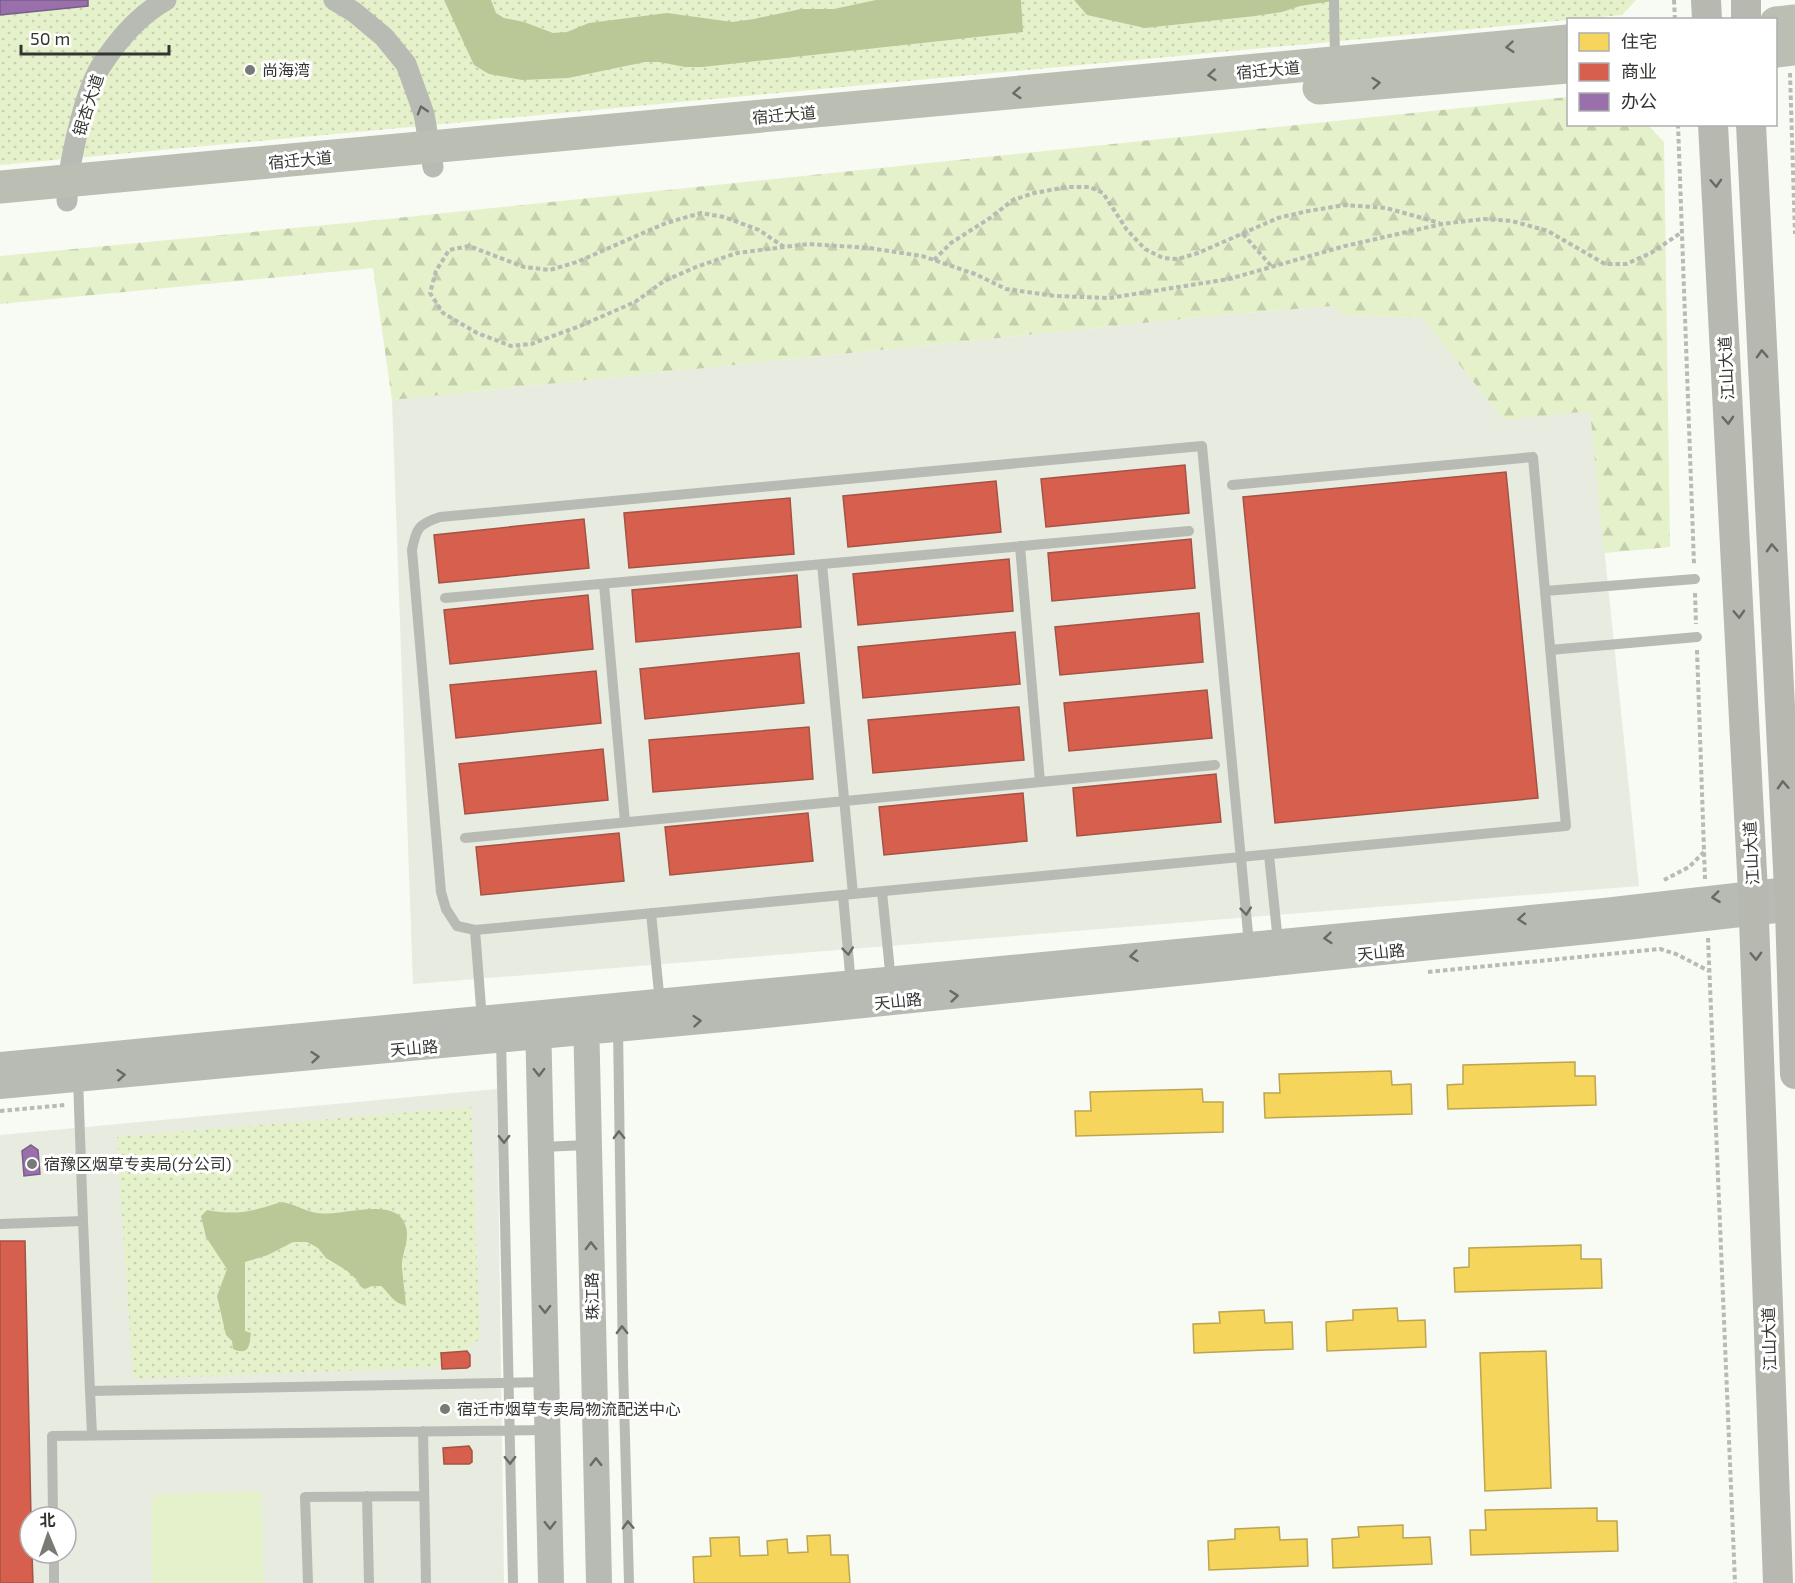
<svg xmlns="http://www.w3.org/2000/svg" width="1795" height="1583" viewBox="0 0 1795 1583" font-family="'Exo 2','Noto Sans SC',sans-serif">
  <defs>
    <pattern id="forest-firs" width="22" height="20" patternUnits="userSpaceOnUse" patternTransform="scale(1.5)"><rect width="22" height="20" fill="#e5f1ca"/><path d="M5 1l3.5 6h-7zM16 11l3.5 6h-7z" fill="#c5cfae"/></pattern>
    <pattern id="park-dots" width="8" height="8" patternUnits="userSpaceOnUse" patternTransform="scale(1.5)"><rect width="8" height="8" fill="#e5f1ca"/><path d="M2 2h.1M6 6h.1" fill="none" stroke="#c5cfae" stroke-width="1.8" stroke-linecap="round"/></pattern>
  </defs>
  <rect width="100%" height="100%" fill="#f8faf4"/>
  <path fill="#e7ebe0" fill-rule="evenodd" d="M1332,306l14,9 76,3 82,102 86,-10 49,476 -1226,98 -21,-584 830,-85z
    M497,1089l7,494h-504v-448zM30,1517h36v36h-36z"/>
  <path fill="#e5f1ca" d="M261,1491l3,92h-112v-88z"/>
  <path fill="url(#forest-firs)" d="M1568,97v27l80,1 16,17 6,405 -66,6 -14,-142 -86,9 -82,-102 -76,-3 -14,-9 -110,9 -830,85 -19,-132 -373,36v-48l368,-35z"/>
  <path fill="url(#park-dots)" d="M0,0h1636l-14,15 -1622,150z
    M471,1107l9,232 -43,28 -304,12 -16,-242z"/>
  <path fill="#bac898" d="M444,0h47l5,13 8,5 20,4 29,11 14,-1 22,-9 78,-10 65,9 22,-3 47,-10h33l42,-9h145l2,32 -321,35h-17l-26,-5h-14l-77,16 -46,2 -33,-6 -15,-9z
    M1074,0h266l-40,6 -18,6 -27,4 -110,12 -58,-13z
    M282,1202c12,2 23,9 35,11 24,4 81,-19 89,14 4,14 -5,27 -4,41 1,12 3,25 4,37 -11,0 -17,-12 -25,-19h-9l-7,3 -5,-3 -3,-6 -11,-10 -20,-12 -8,-10 -11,-6h-14l-25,13 -23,7v69l6,2c-2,12 -1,23 -18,16l-1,-8 -6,-6 -9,-39 10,-27 -21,-32 -5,-21 6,-6c33,6 44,1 75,-8z"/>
  <path fill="#f6d55c" stroke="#bca54f" stroke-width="1.5" d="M1575,1062v14h20l1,29 -148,4 -1,-24 16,-1v-19z
    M1391,1071l1,14 19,-1 1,30 -147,4 -1,-25h16l-1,-19z
    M1202,1089l1,13h20v30l-147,4 -1,-25h16l-1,-19z
    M1581,1245v14h20l1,29 -147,4 -1,-24 15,-1v-19z
    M1397,1308l1,13 27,-1 1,27 -99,4 -1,-29 27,-2v-10z
    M1264,1310l1,13 27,-1 1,27 -99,4 -1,-29 27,-1 -1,-11z
    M1546,1351l5,137 -66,3 -5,-138z
    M1597,1508v13h20l1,30 -147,4 -1,-25h16l-1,-20z
    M1403,1525v13l27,-1 2,27 -99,4 -1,-29 27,-2 -1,-10z
    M1279,1527l1,13 27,-1 1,27 -99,4 -1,-29 27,-2v-10z
    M830,1535l1,20h17l2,28h-156l-1,-26 18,-1 -1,-18 29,-1 1,19 28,-1 -1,-14 20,-2 1,14 20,-1 -1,-16z"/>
  <path fill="#d6604d" stroke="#a55345" stroke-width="1.5" d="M1185,465l4,48 -143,14 -5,-48z
    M1506,472l32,326 -263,25 -32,-326z
    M996,481l5,51 -153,15 -5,-51z
    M790,498l4,56 -165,14 -5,-55z
    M584,519l5,49 -150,15 -5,-48z
    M1191,539l4,49 -143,13 -4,-48z
    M1009,559l4,52 -155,14 -5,-51z
    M797,575l4,52 -165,15 -4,-52z
    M588,595l5,54 -143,15 -6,-54z
    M1199,613l4,49 -143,13 -5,-48z
    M1015,632l5,52 -157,14 -5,-51z
    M799,653l5,50 -159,16 -5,-50z
    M596,671l5,52 -145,15 -6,-53z
    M1207,690l5,48 -143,13 -5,-48z
    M1019,707l5,53 -151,13 -5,-53z
    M809,727l4,52 -160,13 -4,-52z
    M603,749l5,51 -143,14 -6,-50z
    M1216,774l5,48 -144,14 -4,-48z
    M1023,793l4,48 -143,14 -5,-48z
    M808,813l5,48 -143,14 -5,-48z
    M619,833l5,48 -143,14 -5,-48z
    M0,1241h25l6,276 -1,36h2l1,30h-33z
    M467,1351l3,4v11l-3,2 -25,1 -1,-16z
    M469,1446l3,5v11l-3,2h-25l-1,-16z"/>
  <path fill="#9970ab" stroke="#7a5e86" stroke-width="1.5" d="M0,0h88v6l-88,9z
    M31,1145l7,5 2,24 -16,2 -2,-25z"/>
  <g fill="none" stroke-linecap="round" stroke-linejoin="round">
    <path stroke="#b8bab4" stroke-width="4" stroke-dasharray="4.5 3" stroke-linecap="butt" d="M1674,0l1,20
      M1790,73l5,161
      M1678,124l16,440
      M1243,234l29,33
      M784,247l-25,-17 -35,-13 -23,-4 -35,10 -89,39 -27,8 -26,-3 -55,-21 -20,4 -13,21 -6,22 13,20 34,20 34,13 20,-2 49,-18 55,-24 29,-21 32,-14 41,-14 71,-9 61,4 53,8 53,18 31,15 49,7 54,2 120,-19 116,-33 97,-22 42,-5 28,2 36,10 57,33h21l25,-11 31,-21
      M934,260l17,-17 39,-25 23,-18 21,-7 33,-6h23l13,6 24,37 18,19 18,9 15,1 20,-6 80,-35 30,-7 37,-6 41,3 54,15
      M1695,593l1,31
      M1697,650l8,229
      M1664,880l25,-13 15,-15
      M1708,938l27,645
      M1428,972l232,-23 16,5 33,17
      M0,1111l65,-6"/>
    <path stroke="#b8bbb3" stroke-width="10" d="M1334,0l1,59
      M1020,546l20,236
      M822,564l31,330
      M604,584l21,238
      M1545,591l150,-12
      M445,598l744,-67
      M1550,650l147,-13
      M465,838l750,-73
      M1269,855l9,87
      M882,892l9,89
      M843,895l8,90
      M651,913l9,90
      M475,930l-18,-4 -11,-17 -5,-17 -29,-342c4,-21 6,-26 28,-33l762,-71 47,498
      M482,1020l-7,-90 1091,-104 -33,-369 -301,28
      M618,1028l5,337 6,218
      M501,1039l12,544
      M78,1079l5,142
      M541,1147l47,-2
      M0,1224l83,-3 7,170 456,-9
      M90,1391l2,44
      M423,1431l3,152
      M367,1496l2,87
      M53,1517l-1,-81 496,-6
      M54,1553v30
      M308,1583l-3,-86 119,-1"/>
    <path stroke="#b8bbb3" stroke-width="21" d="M334,0l20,12 30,25 22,27 18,50 9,53
      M67,201c0,-32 17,-108 34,-135 16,-25 38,-51 65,-66"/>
    <path stroke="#b8bbb3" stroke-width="26" d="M586,1016l13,567
      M538,1020l13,563
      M0,1065l1604,-154 191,-22
      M0,1086l756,-70 852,-87 187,-21"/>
    <path stroke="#b7b9b0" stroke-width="30" d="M1706,0l1,20
      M1746,0v20
      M1713,124l40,768 25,691
      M1751,124l39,785 5,165"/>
    <path stroke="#bbbeb3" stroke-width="33" d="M1776,23l19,-2
      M1776,51l19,-2
      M1319,88l249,-21
      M0,187l1568,-146"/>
  </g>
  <defs><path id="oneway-chevron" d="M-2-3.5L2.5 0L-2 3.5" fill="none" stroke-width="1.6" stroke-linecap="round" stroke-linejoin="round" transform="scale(1.5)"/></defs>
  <g stroke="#696c65">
    <use href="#oneway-chevron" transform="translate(1510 47) rotate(175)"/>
    <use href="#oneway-chevron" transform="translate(1212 75) rotate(175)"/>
    <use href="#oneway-chevron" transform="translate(1376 83) rotate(-5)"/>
    <use href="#oneway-chevron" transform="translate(1017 93) rotate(175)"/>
  </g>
  <g stroke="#686b65">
    <use href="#oneway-chevron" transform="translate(422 110) rotate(-107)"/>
    <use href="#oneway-chevron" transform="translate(1716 897) rotate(173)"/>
    <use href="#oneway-chevron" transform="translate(1246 911) rotate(84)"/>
    <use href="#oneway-chevron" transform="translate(1522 919) rotate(175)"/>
    <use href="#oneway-chevron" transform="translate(1328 938) rotate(175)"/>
    <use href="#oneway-chevron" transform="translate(848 951) rotate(84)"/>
    <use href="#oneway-chevron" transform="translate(1134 956) rotate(174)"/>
    <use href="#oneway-chevron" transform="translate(954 996) rotate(-6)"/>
    <use href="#oneway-chevron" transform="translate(697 1021) rotate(-5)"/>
    <use href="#oneway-chevron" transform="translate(315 1057) rotate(-5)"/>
    <use href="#oneway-chevron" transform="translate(539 1072) rotate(89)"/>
    <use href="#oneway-chevron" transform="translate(121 1075) rotate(-5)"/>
    <use href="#oneway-chevron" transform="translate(619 1135) rotate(-91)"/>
    <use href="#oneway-chevron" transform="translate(504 1139) rotate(89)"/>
    <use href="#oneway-chevron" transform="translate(591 1246) rotate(-91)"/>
    <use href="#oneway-chevron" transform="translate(545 1309) rotate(89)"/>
    <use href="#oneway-chevron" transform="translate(622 1330) rotate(-91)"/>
    <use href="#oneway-chevron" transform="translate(510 1460) rotate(89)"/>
    <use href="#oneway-chevron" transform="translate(596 1462) rotate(-91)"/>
    <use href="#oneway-chevron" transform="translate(550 1525) rotate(89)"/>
    <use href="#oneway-chevron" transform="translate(628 1525) rotate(-92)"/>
  </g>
  <g stroke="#686a64">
    <use href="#oneway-chevron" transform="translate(1716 183) rotate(87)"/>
    <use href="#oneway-chevron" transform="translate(1762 354) rotate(-93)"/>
    <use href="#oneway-chevron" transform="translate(1728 420) rotate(87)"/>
    <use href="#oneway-chevron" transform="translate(1772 548) rotate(-93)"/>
    <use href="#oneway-chevron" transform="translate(1739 614) rotate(87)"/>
    <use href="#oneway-chevron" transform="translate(1783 785) rotate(-93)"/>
    <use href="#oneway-chevron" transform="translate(1756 956) rotate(88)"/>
  </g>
  <g fill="#787a75" stroke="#fff" stroke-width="2">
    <circle cx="250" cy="70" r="6"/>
    <circle cx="32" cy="1164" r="6"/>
    <circle cx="445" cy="1409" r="6"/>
  </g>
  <g text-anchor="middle" stroke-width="6" stroke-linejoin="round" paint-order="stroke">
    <g font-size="16" fill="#333531" stroke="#fff" text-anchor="start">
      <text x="262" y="76">尚海湾</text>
      <text x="44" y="1170">宿豫区烟草专卖局(分公司)</text>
      <text x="457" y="1415">宿迁市烟草专卖局物流配送中心</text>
    </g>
    <g font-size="16" fill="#333531" stroke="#fff">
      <text transform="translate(1268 70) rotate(-5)" y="6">宿迁大道</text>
      <text transform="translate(88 105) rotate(-72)" y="6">银杏大道</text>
      <text transform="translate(784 115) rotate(-5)" y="6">宿迁大道</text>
      <text transform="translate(300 160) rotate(-5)" y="6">宿迁大道</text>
      <text transform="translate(1726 368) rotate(-93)" y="6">江山大道</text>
      <text transform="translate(1751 853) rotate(-93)" y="6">江山大道</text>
      <text transform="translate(1381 952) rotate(-6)" y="6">天山路</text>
      <text transform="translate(898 1001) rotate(-6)" y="6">天山路</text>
      <text transform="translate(414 1048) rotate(-5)" y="6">天山路</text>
      <text transform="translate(592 1296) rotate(-91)" y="6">珠江路</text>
      <text transform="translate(1769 1339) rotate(-92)" y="6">江山大道</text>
    </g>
  </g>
  <rect x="1567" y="18" width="210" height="108" fill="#ffffff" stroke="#adaead" stroke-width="1.5"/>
  <rect x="1579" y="33" width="30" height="18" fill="#f6d55c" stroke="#adaead" stroke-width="1.5"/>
  <text x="1621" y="48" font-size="18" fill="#333531">住宅</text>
  <rect x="1579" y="63" width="30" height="18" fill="#d6604d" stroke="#adaead" stroke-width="1.5"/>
  <text x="1621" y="78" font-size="18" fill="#333531">商业</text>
  <rect x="1579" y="93" width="30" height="18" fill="#9970ab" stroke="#adaead" stroke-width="1.5"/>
  <text x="1621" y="108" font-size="18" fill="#333531">办公</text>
  <g transform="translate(48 1535) rotate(358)"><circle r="28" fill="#ffffff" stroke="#adaead" stroke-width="1.5"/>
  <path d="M0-4.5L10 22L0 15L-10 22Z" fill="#787a75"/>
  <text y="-9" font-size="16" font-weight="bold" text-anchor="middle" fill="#333531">北</text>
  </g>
  <path d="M21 45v9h148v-9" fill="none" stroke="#333531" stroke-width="3"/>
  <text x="30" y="45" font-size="18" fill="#333531" stroke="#ffffff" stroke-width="4.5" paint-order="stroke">50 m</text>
</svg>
